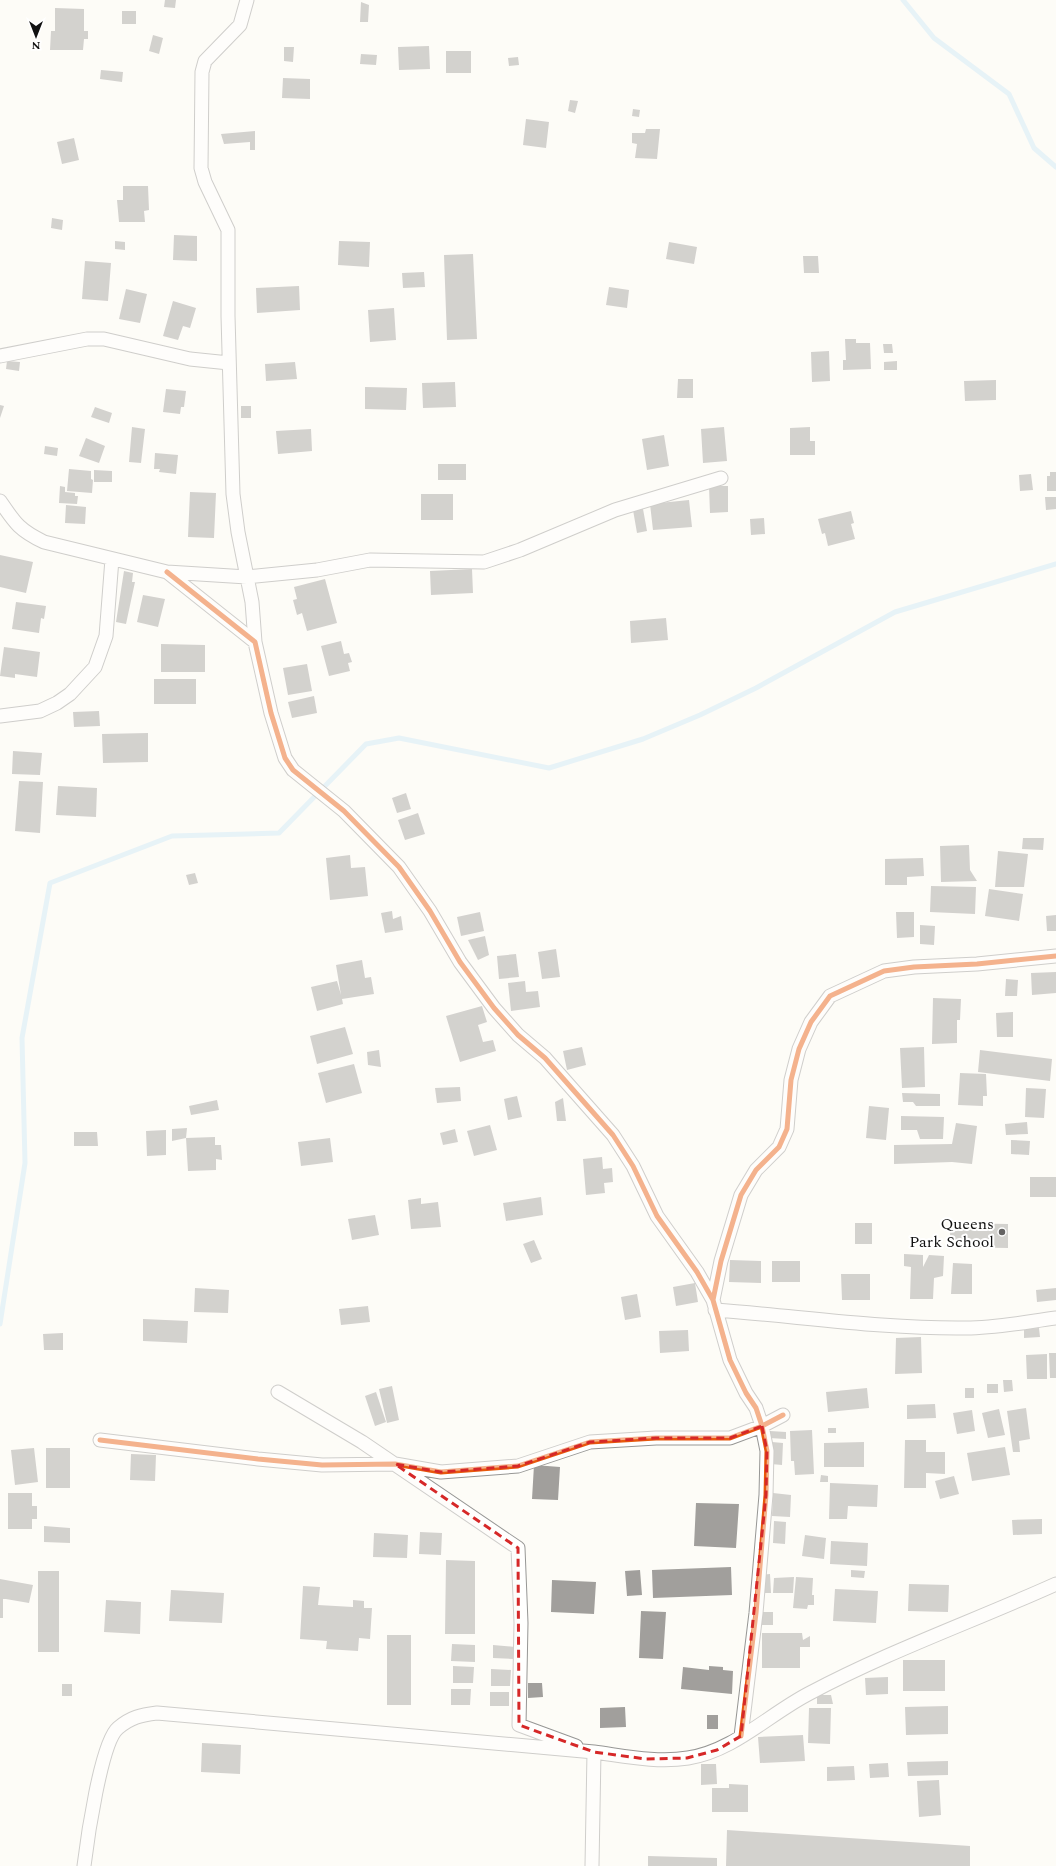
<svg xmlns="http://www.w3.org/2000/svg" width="1056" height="1866" viewBox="0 0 1056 1866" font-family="Spectral,serif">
  <rect width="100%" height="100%" fill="#fdfcf7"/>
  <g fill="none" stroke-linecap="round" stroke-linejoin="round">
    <path stroke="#cde8f7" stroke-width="5" d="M903,0l31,38 75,56 25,54 22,19
      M0,1324l25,-161 -3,-125 28,-155 122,-47 107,-3 87,-89 33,-6 150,30 94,-29 57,-24 56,-27 139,-76 161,-48"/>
  </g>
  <path fill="#a19f9c" d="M165,0h11l-1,8 -11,-1z
    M361,2l8,3 -1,17h-8z
    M55,8l29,1v22h4v8h-4l-1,11h-33l1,-19h4z
    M122,11h14v13h-14z
    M153,35l10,3 -4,16 -10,-3z
    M429,46l1,23 -31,1 -1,-23z
    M284,47h10l-1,15 -9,-1z
    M446,51h25v22h-25z
    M361,54l16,1 -1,10 -16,-1z
    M518,57l1,8 -10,1 -1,-8z
    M101,70l22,2 -1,10 -22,-3z
    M283,78l27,1v20l-28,-1z
    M570,100l8,1 -3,12 -7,-2z
    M633,109l7,1 -1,7 -7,-1z
    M526,119l23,3 -3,26 -23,-3z
    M646,129h14l-3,30 -22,-1 2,-14 -5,-1v-10h13z
    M255,131v19h-5v-8l-26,2 -3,-10z
    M74,138l5,22 -17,4 -5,-22z
    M123,186h25l1,24 -5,1 1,11h-26l-2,-22h6z
    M52,218l11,2 -1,10 -11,-2z
    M174,235l23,1v25l-24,-1z
    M115,241l10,1v8l-10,-1z
    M339,241l31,1 -1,25 -31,-2z
    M669,242l28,5 -3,17 -28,-5z
    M473,254l4,85 -30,1 -3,-85z
    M803,256h15l1,17h-15z
    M85,261l26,2 -3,38 -26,-2z
    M424,272l1,15 -22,1 -1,-15z
    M299,286l1,24 -43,3 -1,-25z
    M609,287l20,3 -2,18 -21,-3z
    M126,289l21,5 -7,29 -21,-4z
    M173,301l23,7 -6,20 -7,-2 -5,14 -15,-4z
    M394,308l2,32 -26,2 -2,-32z
    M845,339h11v4h14l1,26 -28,1v-10h3z
    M883,344h9l1,9h-9z
    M829,351l1,30 -18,1 -1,-30z
    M7,361l13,1 -1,9 -13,-2z
    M897,361v9h-13v-8z
    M295,362l2,17 -31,2 -1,-17z
    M678,379h15v19h-16z
    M996,380v20l-31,1 -1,-20z
    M455,382l1,25 -33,1 -1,-25z
    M365,387l42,1 -1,22 -41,-1z
    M166,389l20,2 -2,16h-3l-1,7 -17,-2z
    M0,405l4,1 -4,12z
    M241,406h10v12h-10z
    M95,407l17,6 -3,10 -18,-6z
    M132,427l13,2 -4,34 -12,-1z
    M724,427l3,34 -24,2 -2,-34z
    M810,427v14h5v14h-25v-27z
    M311,429l1,22 -34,3 -2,-23z
    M664,435l5,31 -22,4 -5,-31z
    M86,438l19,8 -6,17 -20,-7z
    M45,446l13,2 -1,8 -13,-2z
    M155,453l23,2 -2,19 -17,-2 1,-3h-6z
    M438,464h28v16h-28z
    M69,469l22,2v8l2,1 -1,13 -25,-2z
    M94,470l18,1v11h-18z
    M1050,472h6v19h-9v-15h3z
    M1031,474l2,16 -13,1 -1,-16z
    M60,486l5,1v5l10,1v3h3l-1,8 -18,-1z
    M709,486h19v26l-18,1z
    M190,492l26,1 -2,45 -26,-1z
    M421,494h32v26h-32z
    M1045,497h11v12l-10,1z
    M689,500l3,27 -39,3 -3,-26z
    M66,505l20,2 -1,17 -20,-1z
    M643,509l4,22 -10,2 -4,-23z
    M851,511l3,12 -3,1 4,15 -27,7 -3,-13 -3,1 -4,-15z
    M764,518l1,16 -14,1 -1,-16z
    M0,555l33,7 -7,31 -26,-6z
    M472,569l1,24 -42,2 -1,-24z
    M124,571l9,2 -1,9h3l-9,42 -10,-2z
    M325,579l12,44 -30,8 -5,-18 -5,2 -4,-15 4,-1 -3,-12z
    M143,595l22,4 -7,28 -21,-5z
    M16,602l30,4 -2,13 -3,-1 -2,15 -27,-4z
    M666,618l2,22 -37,3 -1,-22z
    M341,641l3,13 5,-1 3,9 -4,1 2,8 -21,5 -8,-30z
    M161,644l44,1v27h-44z
    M4,647l36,5 -3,25 -22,-3v4l-15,-2z
    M307,664l5,27 -24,4 -5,-27z
    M154,679h42v25h-42z
    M314,696l3,17 -25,5 -4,-16z
    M99,711l1,15 -26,1 -1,-15z
    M148,733v29l-45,1 -1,-29z
    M13,751l29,2 -2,22 -28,-1z
    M19,781l24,1 -3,51 -25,-2z
    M58,786l39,2 -1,29 -40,-2z
    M406,793l5,16 -14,4 -5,-15z
    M418,813l7,21 -20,6 -7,-20z
    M1023,838h21l-1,12 -21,-1z
    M969,845l1,25 7,11 -36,1 -1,-36z
    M998,851l30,3 -4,33h-29z
    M350,855l1,13 14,-1 3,29 -38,4 -4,-42z
    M923,858l1,18 -17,1v8h-22v-26z
    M195,873l3,10 -9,2 -3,-10z
    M931,886l45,1 -1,27 -45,-2z
    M989,889l34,5 -4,27 -34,-5z
    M392,911l1,8 8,-3 2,14 -18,3 -4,-20z
    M480,912l4,19 -23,5 -4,-19z
    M896,912h18v25l-17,1z
    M1056,915v16h-9l-1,-15z
    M920,925l15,1 -1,19 -14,-1z
    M485,936l4,19 -11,5 -10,-20z
    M556,949l4,28 -18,2 -4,-27z
    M516,954l3,23 -20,2 -2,-23z
    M362,960l3,18 6,-1 3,17 -32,5 1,5 -26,7 -6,-24 26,-6 4,14 -5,-30z
    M1056,972v21l-24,2 -1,-22z
    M1006,979l12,1 -1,16h-12z
    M525,981l1,11 12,-1 2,16 -29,4 -3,-28z
    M933,998l28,1 -1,21h-3v23l-25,1z
    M482,1006l5,16 -9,3 5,17 10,-2 3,11 -36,11 -14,-46z
    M1013,1012v25h-16l-1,-24z
    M345,1027l8,27 -36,10 -7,-28z
    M582,1047l4,18 -19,5 -4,-19z
    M924,1047l1,40 -23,1 -2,-40z
    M379,1050l2,17 -13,-2 -1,-13z
    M980,1050l72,9 -2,22 -72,-9z
    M354,1064l8,29 -36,10 -8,-30z
    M960,1073l26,1 1,22h-4v10l-25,-1z
    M460,1087l1,14 -24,2 -2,-15z
    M1026,1088l20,1 -2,29 -19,-1z
    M902,1093l38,1v12h-24l-3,-4h-10z
    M517,1096l5,21 -14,3 -4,-21z
    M563,1098l3,23h-9l-2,-19z
    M217,1100l2,10 -28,5 -2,-9z
    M869,1106l20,2 -3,32 -20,-2z
    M901,1116l43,1 -1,22h-23l-3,-9h-16z
    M1027,1122l1,12 -22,1 -1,-11z
    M956,1123l21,3 -5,38 -20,-2 -58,2v-19l58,-1z
    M490,1125l7,25 -23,6 -7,-25z
    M187,1128l-1,10 -14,3v-12z
    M455,1129l3,13 -15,3 -3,-12z
    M166,1130v25l-19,1 -1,-25z
    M74,1132h23l1,14h-24z
    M215,1137v8h6l1,15 -6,-1v11l-28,1 -2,-33z
    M330,1138l3,24 -32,4 -3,-24z
    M1011,1140l19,1 -1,14 -18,-1z
    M602,1157l1,12 9,-1 1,14 -9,1 1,10 -19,2 -3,-36z
    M1030,1177h26v20h-26z
    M541,1197l2,18 -37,6 -3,-18z
    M421,1198v6l17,-2 3,25 -30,2 -3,-29z
    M375,1215l4,20 -27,5 -4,-21z
    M855,1223h17v21h-17z
    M951,1223l57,1v24l-59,-1z
    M534,1240l8,19 -11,4 -8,-19z
    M904,1254l19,1v12l6,-12 15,1 -1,20 -9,2 -1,21h-23l1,-32 -7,-1z
    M730,1260l31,1v22l-32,-1z
    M772,1261h28v21h-28z
    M953,1263l19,1v30h-21z
    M841,1274h29v26h-28z
    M695,1283l3,19 -22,4 -3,-19z
    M195,1288l34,2 -1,23 -34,-1z
    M1056,1288v12l-19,2 -1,-12z
    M637,1294l4,23 -16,3 -4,-23z
    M368,1306l2,16 -29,3 -2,-16z
    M143,1319l45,2 -1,22 -44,-2z
    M1039,1328l1,9 -16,1v-9z
    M688,1330l1,21 -29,2 -1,-22z
    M63,1333v17h-19l-1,-16z
    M921,1337l1,36 -27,1 1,-36z
    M1049,1353h7v25h-6z
    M1047,1354v25h-20l-1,-24z
    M1003,1380h9l1,11 -9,1z
    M987,1384h11v9h-11z
    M392,1386l7,34 -12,3 -8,-34z
    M867,1388l2,20 -41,4 -2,-20z
    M965,1388h9v10h-9z
    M376,1392l10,30 -11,4 -10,-30z
    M935,1404l1,14 -29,1v-14z
    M1026,1408l4,31 -11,2 1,11h-7l-6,-41z
    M999,1409l6,26 -17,3 -6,-25z
    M972,1410l3,21 -18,3 -4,-21z
    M828,1428h8v5h-8z
    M812,1430l2,44 -19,1 -1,-14h-3l-1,-30z
    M770,1431l16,1v7l-17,-1z
    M905,1440h21v12h19v22l-19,-1v15h-22z
    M772,1442l11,1 -1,22 -11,-1z
    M864,1442v25h-40v-24z
    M1005,1447l5,28 -38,6 -5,-28z
    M34,1448l4,34 -23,3 -4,-35z
    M46,1448h24v40h-24z
    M131,1454l25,1 -1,26 -25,-1z
    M534,1465l26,2 -2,33 -26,-1z
    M821,1475l7,1v6h-8z
    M954,1476l5,18 -19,5 -5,-18z
    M830,1483l48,2 -1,22 -29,-1 -1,13h-18z
    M8,1493h24v13h5v13h-5v10h-24z
    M773,1493l18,2 -1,22 -18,-1z
    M696,1503l43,1 -3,44 -42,-2z
    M1042,1519v15l-29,1 -1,-15z
    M774,1521l12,1 -1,22 -12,-1z
    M44,1526l26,2v15l-26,-1z
    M420,1532l22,1 -1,22 -22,-1z
    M374,1533l34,2 -1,23 -34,-1z
    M805,1535l21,3 -2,21 -22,-3z
    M831,1541l37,2 -1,23 -37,-2z
    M446,1560l29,1v73h-30z
    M731,1567l1,28 -79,3 -1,-28z
    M640,1570l2,25 -15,1 -2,-25z
    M851,1570l14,1 -1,7 -13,-1z
    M38,1571h21v81h-21z
    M770,1574l1,19h-10l-1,-18z
    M794,1577l-1,16h-20l1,-15z
    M796,1577l17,1 -1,17h2v10h-6l-1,4 -14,-1z
    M0,1579l33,6 -4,18 -29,-5z
    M552,1580l44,2 -2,32 -43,-2z
    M909,1584l40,1 -1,27 -40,-1z
    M303,1586l17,1 -2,18 35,2v-7l11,1v7h8l-2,31 -11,-1 -1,13 -32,-2 1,-8 -27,-2z
    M835,1589l43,2 -2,32 -43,-2z
    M171,1590l53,3 -2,30 -53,-2z
    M0,1598h3v20h-3z
    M106,1600l35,2 -1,32 -36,-2z
    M641,1611l25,1 -3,47 -24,-1z
    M759,1612h14v13h-13z
    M762,1633h40l1,7 7,-4v11h-10v21h-38z
    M387,1635h24v70h-24z
    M452,1644l23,1v17l-24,-1z
    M493,1645l22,2 -1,12 -21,-1z
    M903,1660h42v31h-42z
    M453,1666l21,1 -1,16h-20z
    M709,1666l14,1v3l10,1 -1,23 -51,-5 2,-22 26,3z
    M491,1669l20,1 -1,16h-19z
    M888,1677v17l-22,1 -1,-17z
    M528,1683h14l1,14 -15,1z
    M62,1684h10v12h-10z
    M451,1689h20l-1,16h-19z
    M490,1692h19v14h-19z
    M817,1695h14l2,9h-16z
    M948,1706v28l-42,1 -1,-28z
    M625,1707l1,20 -26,1v-20z
    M809,1708h22l-1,36 -22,-1z
    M707,1715h11v14h-11z
    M803,1735l2,26 -45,2 -2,-26z
    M202,1743l39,2 -1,29 -39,-2z
    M948,1761v14l-40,1 -1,-14z
    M888,1763l1,14 -19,1 -1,-14z
    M701,1764h15l1,20 -16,1z
    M854,1766l1,14 -28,1v-14z
    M939,1780l2,35 -22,2 -2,-36z
    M729,1784l19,1v27h-36v-24h17z
    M727,1830l243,16v20h-244z
    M648,1856l69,2v8h-69z"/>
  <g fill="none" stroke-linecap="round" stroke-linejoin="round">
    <g stroke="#979795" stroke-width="15">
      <path id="minor" d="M247,0l-7,25 -35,36 -3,11 -1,96 4,14 23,48v86l5,178 5,38 14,70 3,40
        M0,356l87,-17h17l86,20 39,4
        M0,501c15,22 19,29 44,41l123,30 80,5 70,-7 53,-10 114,2 36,-12 95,-40 106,-32
        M167,572l88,70 16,71 14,45 8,12 51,41 55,56 31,44 30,51 34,46 24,27 27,23 68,77 20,31 24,50 40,56 16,28
        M0,716l40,-5 17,-8 13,-9 25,-27 11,-31 6,-77
        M715,1310c83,6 167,19 251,18 30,0 60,-6 90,-10
        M278,1392l84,50 156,106 3,75 -2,102 57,21
        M100,1440l158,19 64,6 73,-1 46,8 77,-6 72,-24 66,-4h74l32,-12 21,-11
        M741,1736l15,-123 10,-118 1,-44 -5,-25 -6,-18 -10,-15 -16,-33 -17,-60 8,-39 20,-66 15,-25 23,-23 8,-18 4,-49 8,-31 12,-27 19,-26 54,-25 30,-4 63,-3 79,-8
        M84,1866c3,-25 17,-124 34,-138 13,-11 23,-13 39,-15l437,39
        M592,1866l2,-114c31,4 63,11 94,6 46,-7 81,-44 122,-65 79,-42 164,-72 246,-109"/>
    </g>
    <use href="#minor" stroke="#fffffe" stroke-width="13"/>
    <g stroke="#fff" stroke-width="8">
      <path id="cycleway" d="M167,572l88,70 16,71 14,45 8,12 51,41 55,56 31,44 30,51 34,46 24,27 27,23 68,77 20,31 24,50 40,56 16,28
        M100,1440l158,19 64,6 73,-1 46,8 77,-6 72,-24 66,-4h74l32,-12 21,-11
        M741,1736l15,-123 10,-118 1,-44 -5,-25 -6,-18 -10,-15 -16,-33 -17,-60 8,-39 20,-66 15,-25 23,-23 8,-18 4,-49 8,-31 12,-27 19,-26 54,-25 30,-4 63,-3 79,-8"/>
    </g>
    <use href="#cycleway" stroke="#e8590c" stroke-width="5"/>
  </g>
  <path d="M0 0H1056V1866H0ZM762,1426l5,25 -1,44 -25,241 -24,14 -30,8 -41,1 -52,-7 -75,-27 -1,-177 -123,-84 46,8 77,-6 72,-24 66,-4h74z" fill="#fdfcf7" fill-opacity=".55" fill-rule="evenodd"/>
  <path fill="none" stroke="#d62828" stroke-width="3" stroke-dasharray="8 5" stroke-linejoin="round" d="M762,1426l5,25 -1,44 -25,241 -24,14 -30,8 -41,1 -52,-7 -75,-27 -1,-177 -123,-84 46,8 77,-6 72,-24 66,-4h74z"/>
  <circle fill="#646362" stroke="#fff" stroke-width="1.5" cx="1002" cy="1232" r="4"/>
  <g text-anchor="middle" stroke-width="4" stroke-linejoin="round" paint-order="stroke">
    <g font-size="16" fill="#111" stroke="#fff" text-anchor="end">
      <text x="994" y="1229">Queens<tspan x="994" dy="18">Park School</tspan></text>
    </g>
  </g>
  <g transform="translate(36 36) rotate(180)" stroke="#ffffff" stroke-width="3" paint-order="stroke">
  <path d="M0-3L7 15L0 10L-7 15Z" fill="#111111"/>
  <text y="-6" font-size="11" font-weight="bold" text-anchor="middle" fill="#111111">N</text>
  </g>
</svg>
